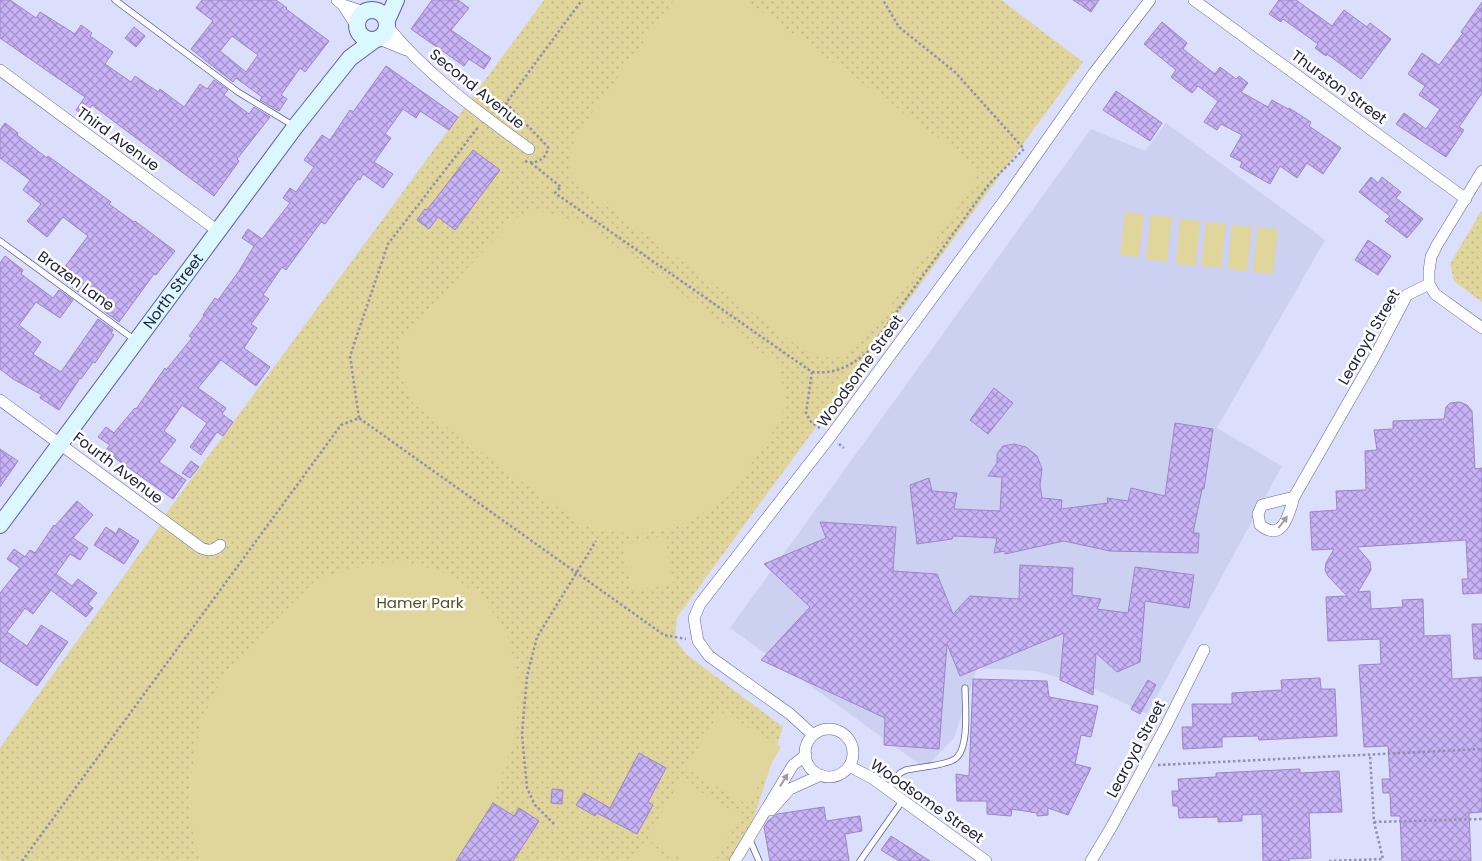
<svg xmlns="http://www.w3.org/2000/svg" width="1482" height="861" viewBox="0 0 1482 861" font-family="Poppins,sans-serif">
  <defs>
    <pattern id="grass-dots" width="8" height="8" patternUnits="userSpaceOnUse" patternTransform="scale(1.25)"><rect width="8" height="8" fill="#e0d59b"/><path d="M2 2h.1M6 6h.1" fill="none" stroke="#c0b786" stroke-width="1.8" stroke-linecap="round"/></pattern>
    <pattern id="building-cross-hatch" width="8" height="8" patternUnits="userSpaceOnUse" patternTransform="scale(1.25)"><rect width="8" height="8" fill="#c8b3f6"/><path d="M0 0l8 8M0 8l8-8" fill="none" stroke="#a291c8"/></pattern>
  </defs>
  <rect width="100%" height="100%" fill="#dbdffc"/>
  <path fill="#ccd1f1" d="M1166,123l159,117 -108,188 65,38 -135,248 -54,-26 -57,-17 -59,-3 -23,70 -29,30 -195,-140 361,-499 54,22z"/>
  <path fill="url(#grass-dots)" d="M544,0h457l82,62 -406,555 -2,22 11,15 97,73 -35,109 -14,25h-732l-2,-2v-111l164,-228 -2,-1z
    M1482,210v92l-28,-21 -4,-17z"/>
  <path fill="#e0d59b" d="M674,0h72l222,159 9,14 -5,14 -99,143 -17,17 -19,11 -25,-2 -233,-170 -11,-20 8,-31z
    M535,210l18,4 36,13 189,137 7,34 -2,19 -53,78 -36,24 -28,10 -28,5 -32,-3 -27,-8 -166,-120 -15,-37 4,-29 113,-119z
    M1125,212l19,2 -5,43 -19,-2z
    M1151,215l21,2 -5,45 -21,-2z
    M1180,219l20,2 -4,45 -20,-2z
    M1206,222l20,2 -5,44 -20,-2z
    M1232,225l20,2 -5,44 -19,-2z
    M1258,227l20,2 -5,45 -20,-2z
    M665,536l8,48 -41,7 -10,-47z
    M401,561l40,10 37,23 28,35 13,53 -3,54 -32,88 -18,37h-265l-8,-26 -5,-41 12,-70 23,-47 35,-39 58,-58 38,-12z
    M720,711l61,36 -34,58 -61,-37z
    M680,780l61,36 -27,45h-28l-39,-21z
    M642,843l30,18h-40z"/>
  <path fill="url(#building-cross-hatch)" stroke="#9b85c8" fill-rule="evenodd" d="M0,0h10l26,18 4,-6 35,22 6,-9 11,8 -2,3 23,16 -8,12 26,18 4,-6 23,16 2,-3 24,18 16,-23 7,5 7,-9 14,10 -4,5 25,19 5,-7 16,10 -33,42 2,2 -25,35 -122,-91 -7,11 -9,-6 9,-13 -85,-59z
    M202,0h74l11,8 -1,1 43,32 -24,31 -5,-4 -19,27 6,4 -8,12 -19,-11 2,-3 -26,-19 -3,4 -42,-33 22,-28 -17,-13zM232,36l26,19 -12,17 -26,-21z
    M432,0h26l11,8 -18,22 40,28 -7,11 -15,-10 -5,7 -53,-37z
    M1073,0h26l-8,12z
    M1279,0h17l36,26 12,-16 23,17 3,-4 21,16 -30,40 -34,-25 -1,2 -11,-8 3,-4 -35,-25 -2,3 -12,-8z
    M1482,2v91l-23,34 5,3 -18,27 -50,-33 8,-11 22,16 14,-20 -21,-14 6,-9 -17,-12 14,-21 17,12 24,-32 -2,-1z
    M1162,22l25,21 -4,6 32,25 5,-7 16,12 3,-3 9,7 -7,9 27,15 4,-7 16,9 1,-1 22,14 -2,4 32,22 -18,26 -16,-11 -10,15 -17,-12 -10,18 -30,-17 2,-5 -12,-6 12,-21 -21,-11 -4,6 -13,-8 14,-21 -20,-15 -6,7 -21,-16 5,-7 -32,-26z
    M134,27l11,9 -9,11 -11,-9z
    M386,66l72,51 -9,13 -29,-19 -4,7 -13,-9 -18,25 6,4 -17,24 19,12 -10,14 -20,-14 -3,6 -2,-1 -33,45 -4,-2 -35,48 -4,-3 -19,28 6,4 -18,25 6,4 -13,20 26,19 -14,19 -35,-26 -23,28 28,20 -4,6 11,8 -10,14 -6,-4 -16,23 -11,-8 17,-24 -25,-18 -18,26 12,9 -17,22 27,18 -13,19 -68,-48 5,-6 -12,-8 8,-10 8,6 21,-25 1,1 29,-41 1,2 26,-32 -3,-2 15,-20 -1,-1 12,-17 3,2 21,-29 15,-25 -12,-8 6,-9 14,10 28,-36 -7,-5 7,-10 6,4 18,-25 -10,-7 18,-25 8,5 20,-30 3,2z
    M1116,91l46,32 -12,18 -47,-31z
    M5,123l13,10 -1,2 30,23 1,-2 63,46 -2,2 25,18 1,-1 40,30 -19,24 -2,-1 -35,48 -15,-11 2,-3 -23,-19 -5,3 -20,-16 30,-40 -25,-19 -16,20 -20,-16 14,-17 -18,-14 7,-10 -30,-22v-28z
    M473,150l27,20 -45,60 -17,-13 -9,12 -12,-9 8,-11 2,1z
    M1371,177l7,6 4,-6 19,15 -5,6 27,21 -16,19 -22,-17 5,-5 -31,-24z
    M1368,240l23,16 -13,19 -23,-15z
    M5,256l18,14 -2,4 32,24 6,-8 14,10 -13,18 -24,-16 -17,23 22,17 -8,12 28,18 37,-53 15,11 -2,3 3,2 -19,28 -2,-1 -12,17 -1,-1 -21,32 -19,-12 2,-3 -29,-16 -13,-10v-106z
    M994,388l19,15 -25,31 -18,-14z
    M1460,402l7,3 5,6 3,58 7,-1v125l-19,1 -1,-15h6l-2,-39 -109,7 13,15 1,8 -13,22 12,-1 1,18 32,-2 -1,-7 21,-1 1,37 26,-1 2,44 30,-2v135l-13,1 2,48h-69l-2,-45h-9l-1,-23h-7l-1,-14h8l-2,-33 -24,1 -5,-82 22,-1 -1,-25 -52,2 -2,-44 21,-1 -19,-20 -3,-6 1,-7 8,-14 -22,1 -2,-38 27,-2 -1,-19 30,-1 -1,-39 12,-1 -3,-20 19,-1v-8l51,-2 2,-12 4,-4z
    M1175,423l38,6 -9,60h-2l-9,44h6l-1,20 -88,-2 -46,-10 -59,13v-3l-11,2 3,-15 -44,-2 -1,3 -35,5 -7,-59 19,-7 3,13 25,2 -3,16 46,2 2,-34 -14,-1 9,-13v-9l6,-8 11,-2 12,3 11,9 5,13 -2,16 2,13 20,2 -1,9 47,-6 -1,-5 21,3 3,-13 34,8z
    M0,449l18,12 -18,26z
    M191,461l8,6 -9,11 -8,-5z
    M77,501l16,14 -20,23 15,10 -8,12 -10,-6 -14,20 16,12 6,-7 19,14 -9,11 5,4 -7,9 -35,-27 -18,24 -8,-6 -18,24 20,14 14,-21 27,17 -31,44 -37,-25v-68l20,-25 -13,-9 7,-10 11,8 5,-7 5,3 19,-28 1,1z
    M820,522l76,5 -3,44 44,3 16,40 17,-18 49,3 1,-34 53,3 -1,27 29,4 -4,10 31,4 7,-46 59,8 -5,33 -44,-7 -5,61 -23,10 -21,-19 -3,42 -33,-15 4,-47 -104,43 -13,-32 -8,105 -55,-4 1,-27 -124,-58 49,-53 -46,-43 62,-26z
    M106,527l10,7 3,-6 20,13 -15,23 -30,-19z
    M1472,624h10v35h-8z
    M1320,678l1,11h14l2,47 -78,4 -1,-4 -36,1v10l-39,2 -1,-22h11l-1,-23h40v-11l50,-3 -1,-10z
    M973,679l74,2 2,16 49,9 -7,31 -10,-2 -6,29 16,4 -23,47 -20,-7v7l-11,1v-3l-25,-4 -1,7 -24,-2v-13h-30l-1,-27 13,2z
    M1148,680l8,5 -16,29 -9,-5z
    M639,753l27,15 -18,34 5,3 -16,29 -40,-21 -2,3 -19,-11 8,-12 26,15z
    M1300,769v4l39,-2 3,41 -33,1 2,45 -22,1v2h-26l-1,-47 -20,1v6l-24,1v-5l-39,1 -1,-12h-5l-1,-15h7l-1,-12 38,-2v-4z
    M552,789l11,1 -1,14 -11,-1z
    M493,803l21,13 5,-8 20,13 -26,40h-57z
    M824,807l2,14 34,-5 2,15 -17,3 4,27h-79l-6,-34 4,-6 9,-7z
    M891,836l39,25h-31l-18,-11z"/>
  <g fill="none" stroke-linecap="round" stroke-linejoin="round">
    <g stroke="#5b60a0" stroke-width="7">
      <path id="lane" d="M115,0l123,92 56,34
        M0,241l135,99
        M888,789l12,-16 6,-3c13,-3 38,-4 49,-11 15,-11 10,-54 10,-71
        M749,838l10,23
        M860,861l43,-61"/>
    </g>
    <g stroke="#5b60a0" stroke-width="12">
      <path id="street" d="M337,0l6,5 21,7
        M1194,0l272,199
        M343,5l14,22
        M387,26c40,49 91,86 142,123
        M379,39l27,11
        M0,70l218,161
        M1482,171l-45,74 -6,12 -2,14v13l6,10 47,34
        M0,400l201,148c7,3 13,3 19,-3
        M1294,497l-32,8 -4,9 2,11c23,18 29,-11 34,-28l82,-143 31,-59 22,-11
        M805 753a24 24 0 1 1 48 0a24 24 0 1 1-48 0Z
        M813,735l-23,-21 -81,-58 -11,-15 -4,-23 6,-14 130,-167 176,-239 88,-125 56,-73
        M849,766l23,12 114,83
        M771,810l19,-21 31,-14
        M735,861l58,-96 13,-10
        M1091,861l21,-35 55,-102 37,-74"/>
    </g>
    <g stroke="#5b60a0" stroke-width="18">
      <g id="secondary">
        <circle cx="372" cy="25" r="15"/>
        <path d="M387,20l9,-20"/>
        <path id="s1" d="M0,525l295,-398 55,-69 23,-17"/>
      </g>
    </g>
    <path stroke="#8e91ad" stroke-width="2.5" stroke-dasharray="2.5 2.5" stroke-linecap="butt" d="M525,161c11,4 22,-2 23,-14l-42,-44 76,-103
      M531,163l30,24 -6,6 257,179 -6,41 5,9 10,7
      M812,372c24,2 35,-5 54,-18l124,-171 34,-34 -69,-77 -56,-45 -16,-27
      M359,418l-9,-62 38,-112 91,-118
      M839,444l5,4
      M1158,765l324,-16
      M1374,822l108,-3
      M554,824l-19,-19 -8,-17 -5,-54 5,-58 10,-39 59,-96
      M22,861l319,-436 18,-7 305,217 22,4
      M1329,861l54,-2 -9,-37 -4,-67"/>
    <use href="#lane" stroke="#fff" stroke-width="5.5"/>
    <use href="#street" stroke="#fff" stroke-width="11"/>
    <use href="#secondary" stroke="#dbf7ff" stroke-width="16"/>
  </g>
  <defs><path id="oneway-solid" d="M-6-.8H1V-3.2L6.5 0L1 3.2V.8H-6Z" transform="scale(1.25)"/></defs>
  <g fill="#9b9ca8">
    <use href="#oneway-solid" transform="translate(1283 522) rotate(-53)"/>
    <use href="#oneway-solid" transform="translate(784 780) rotate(-58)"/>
  </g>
  <g text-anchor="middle" stroke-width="5" stroke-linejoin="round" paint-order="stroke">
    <g font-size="15" fill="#20223d" stroke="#fff">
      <text transform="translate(1339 87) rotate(36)" y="5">Thurston Street</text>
      <text transform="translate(477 89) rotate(39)" y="5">Second Avenue</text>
      <text transform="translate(118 139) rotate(36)" y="5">Third Avenue</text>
      <text transform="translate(76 281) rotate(36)" y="5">Brazen Lane</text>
      <text dy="5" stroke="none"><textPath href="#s1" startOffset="291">North Street</textPath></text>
      <text transform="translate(1369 337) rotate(-60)" y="5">Learoyd Street</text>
      <text transform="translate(860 371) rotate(-54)" y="5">Woodsome Street</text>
      <text transform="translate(118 468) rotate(37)" y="5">Fourth Avenue</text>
      <text transform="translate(1136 749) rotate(-62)" y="5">Learoyd Street</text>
      <text transform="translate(927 801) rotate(35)" y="5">Woodsome Street</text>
    </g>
    <g font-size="15" fill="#554e25" stroke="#fff">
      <text x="420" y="608">Hamer Park</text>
    </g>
  </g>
</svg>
